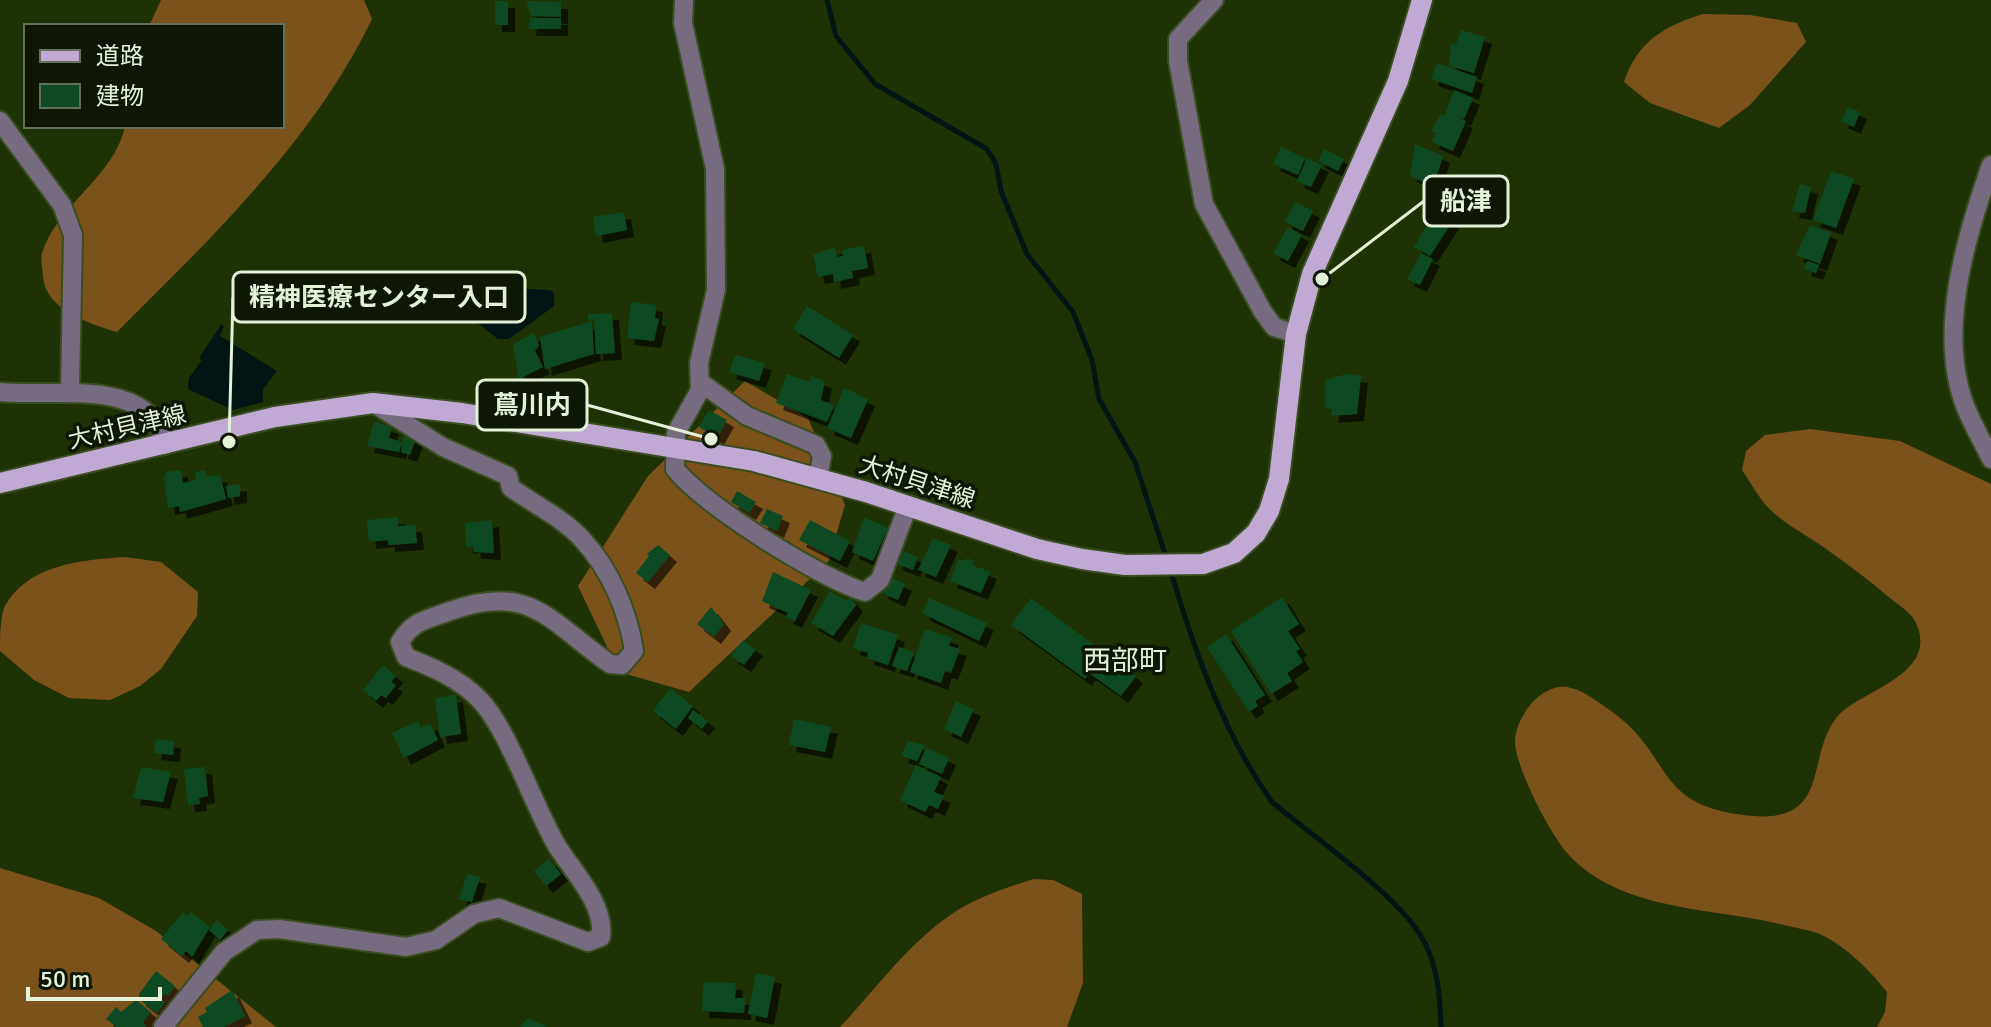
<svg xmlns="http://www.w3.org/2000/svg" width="1991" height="1027" viewBox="0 0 1991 1027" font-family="Signika,'Noto Sans JP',sans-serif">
  <defs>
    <filter id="shadow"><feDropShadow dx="7" dy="7" stdDeviation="0" flood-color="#0009"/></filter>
  </defs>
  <rect width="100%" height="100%" fill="#1e3203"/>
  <path fill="#7b5219" d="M161,0h203l8,19c-58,121 -161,219 -255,313 -27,-8 -71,-22 -74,-55 0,-7 -3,-17 -1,-24 15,-48 73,-77 83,-127h157v-100h-133z
    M1703,14l47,1 47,8 9,19 -56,63 -31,23 -69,-25 -26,-21c13,-40 40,-56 79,-68z
    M745,381l63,37 37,87 -17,57 -139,130 -70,-20 -41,-86 70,-110z
    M1810,429l90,12 91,43v543h-114l8,-15 2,-20c-19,-23 -38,-43 -65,-57 -11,-5 -26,-7 -38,-10 -72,-18 -163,-13 -216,-71 -18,-20 -53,-87 -53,-113 1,-26 29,-61 56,-53 14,3 28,15 40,23 65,46 40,96 142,105 79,6 52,-60 84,-99 23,-27 105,-42 78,-96 -5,-9 -16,-16 -24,-22 -22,-19 -45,-36 -69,-53 -19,-13 -43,-25 -58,-43 -8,-10 -15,-23 -22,-33l4,-19 19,-16z
    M125,557l36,5 37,30 -1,24 -36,53 -21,17 -30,14 -41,-2 -35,-18 -34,-29c0,-13 0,-31 4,-43 23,-44 78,-48 121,-51z
    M0,868l99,30 57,33 120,96h-276z
    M1033,879l20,1 29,14 1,89 -16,44h-227c35,-37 66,-81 109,-111 25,-18 55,-27 84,-37z"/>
  <path fill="#001514" d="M451,285l99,5 4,3v13l-45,33h-11l-55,-43 1,-8z
    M221,325l3,1 -4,10 57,35 -14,18v13l-30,8 -45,-21 1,-11 13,-18 -3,-2z"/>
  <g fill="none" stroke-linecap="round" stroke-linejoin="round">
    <path stroke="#001514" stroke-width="5" d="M827,0l9,36 39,48 112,65 9,15 5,27 26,63 46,58 19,48 7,39 36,63 32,98
      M1170,569c24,80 53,164 102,233 39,33 127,94 150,136 16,27 18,58 19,89"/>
  </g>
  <path fill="#0e4a23" filter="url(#shadow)" d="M495,1h13v24h-13z
    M526,1l35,1v15l-30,-1z
    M530,18h31v11h-32z
    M1461,30l24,7 -11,36 -25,-7 2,-23 5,2z
    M1437,63l40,14 -5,16 -41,-14z
    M1454,90l19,8 -9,21 -9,-3 11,5 -13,30 -21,-9 4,-9 -5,-2 10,-17 3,2z
    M1848,107l12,5 -6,15 -13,-6z
    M1415,144l28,12 -10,32 -23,-13z
    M1281,147l24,11 -7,17 -25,-11z
    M1324,149l20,10 -6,12 -20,-10z
    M1307,158l15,7 -11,22 -14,-6z
    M1831,171l23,8 -18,49 -23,-8z
    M1800,184l11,3 -6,26 -13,-2z
    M1295,202l18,9 -10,20 -18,-9z
    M624,212l3,18 -31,6 -3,-19z
    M1434,213l18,9 -22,34 -16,-9z
    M1810,225l21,8 -11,31 -24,-9z
    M1288,227l14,8 -14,26 -15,-8z
    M864,246l4,22 -16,3 1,7 -19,4 -1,-8 -15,3 -5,-22 22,-8 2,10 7,-1 -2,-6z
    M1421,253l12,6 -13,26 -13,-6z
    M1807,261l12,4 -3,8 -12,-4z
    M631,302l25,3 -1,13 4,1 -5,22 -27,-3z
    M807,306l46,29 -14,23 -46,-29z
    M612,313l3,40 -19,1 -2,-34 6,-1 -12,1v-6z
    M592,321l2,33 -49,15 -5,-32z
    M534,333l5,12 -4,6 8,16 -24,12 -6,-35z
    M735,355l30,8 -6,18 -30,-9z
    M787,374l22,8 2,-6 14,5 -4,19 13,5 -7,17 -51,-19z
    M1346,374l15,2 -4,38 -26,2 1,-7 -7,-1v-28z
    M844,388l24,11 -17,39 -24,-10z
    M709,410l18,10 -10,18 -18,-11z
    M374,422l18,5 -3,11 13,4 -3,10 -32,-6z
    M404,434l12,5 -6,16 -9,-3z
    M181,470l2,13 13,-3 -1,-8 10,-2 2,7 13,-2 6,24 -46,13 -1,-6 -11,2 -4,-30 2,-6z
    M240,484v12l-12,2 -2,-12z
    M737,491l19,11 -7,11 -18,-11z
    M767,509l16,7 -6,15 -17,-8z
    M398,517v9l17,-1 2,18 -29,2v-5l-19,2 -2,-22z
    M864,517l24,11 -15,33 -21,-9z
    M492,520l2,33 -20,-1 -1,-6 -7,1 -1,-24z
    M810,520l40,21 -10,20 -41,-21z
    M933,538l18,7 -15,32 -18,-7z
    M658,545l12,10 -22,27 -12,-9 13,-17 -2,-2z
    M900,550l18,7 -5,13 -18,-7z
    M967,558l7,3 -1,4 17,7 -9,21 -31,-12 8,-22 7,2z
    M773,572l38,18 -16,31 -9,-4 2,-4 -26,-12z
    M888,576l17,8 -7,16 -17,-8z
    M830,591l17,10 3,-4 6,8 -23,31 -22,-13z
    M1282,597l17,27 -11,7 12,18 -4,2 7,11 -16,11 5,8 -21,13 -40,-63z
    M929,598l58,25 -8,18 -57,-28z
    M1031,598l105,78 -15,20 -32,-23 -4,6 -74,-54z
    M711,607l13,17 -10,13 -17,-13z
    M861,623l37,12 -10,30 -21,-7 1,-5 -15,-5z
    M925,629l27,9 -3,8 11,3 -9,24 -6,-2 -4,12 -31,-11z
    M1226,634l39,61 -10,6 3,5 -9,6 -42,-65z
    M743,640l13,9 -12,16 -13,-9z
    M899,647l15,5 -7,19 -15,-5z
    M383,665l13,11 -5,6 5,3 -10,13 -5,-3 -5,6 -13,-11z
    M670,688l23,18 -17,23 -23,-18z
    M456,695l5,39 -21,3 -5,-39z
    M956,701l18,8 -13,28 -17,-8z
    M693,710l15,11 -6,8 -14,-11z
    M794,719l37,8 -6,25 -36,-7z
    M418,721l3,7 9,-5 8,17 -34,18 -12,-25z
    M156,739l18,2 -1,14 -19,-2z
    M908,741l17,4 -8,16 -16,-5z
    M926,748l23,10 -7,16 -23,-10z
    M916,765l25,12 -7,15 10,4 -6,13 -9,-4 -4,7 -25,-12z
    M141,767l30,5 -8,30 -30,-4z
    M205,767l3,29 -9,2 1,6 -12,1 -4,-36z
    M549,859l12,15 -15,12 -12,-15z
    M467,874l13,3 -8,25 -13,-3z
    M183,912l4,4 4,-4 19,15 -18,30 -6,-6 -4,5 -21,-17z
    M217,920l11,10 -8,10 -11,-10z
    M156,971l19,15 -7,10 -3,-3 -5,6 5,3 -8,11 -18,-14v-5z
    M756,973l19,4 -8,41 -19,-4z
    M703,982l33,1 -1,15h10l-1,15 -42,-2z
    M232,990l13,26 -21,11h-21l-5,-10 9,-5 -2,-4z
    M136,1000l15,12 -8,10 3,5h-29l-11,-8 10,-12 5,5z
    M528,1018l19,9h-27z"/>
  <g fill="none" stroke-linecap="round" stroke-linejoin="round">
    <g stroke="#3a4d21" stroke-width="22">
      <path id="minor" d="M684,0l-1,23 32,146 1,121 -17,73 1,27 -24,43 -1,36c30,37 144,109 190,123l15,-12 28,-74
        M1214,0l-36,39v22l26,143 59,108 11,15 22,7
        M0,121l62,84 11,30 -3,156
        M1991,165c-25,71 -55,169 -25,243 7,18 17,34 25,51
        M700,382l47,34 69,29 6,11 -4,22
        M0,392c52,6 151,-17 165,53
        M163,1027l61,-75 33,-22 22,-1 127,18 30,-7 38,-26 25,-6 89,34 13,-5c4,-33 -27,-64 -44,-91 -23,-39 -49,-117 -77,-146 -20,-21 -48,-33 -74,-43l-6,-15c13,-22 27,-22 50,-31 80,-29 99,10 160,53l12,1 12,-14c-6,-40 -24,-82 -52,-112 -18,-20 -48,-35 -71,-51l-3,-12 -65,-29 -70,-44"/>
    </g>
    <g stroke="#3a4d21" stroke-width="24">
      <path id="major" d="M0,483l275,-66 98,-14 89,10 292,48 112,31 171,57 45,10 43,6 78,-1 31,-11 22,-20 13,-22 10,-32 17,-145 16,-60 86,-193 24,-81"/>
    </g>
    <use href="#minor" stroke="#766b7f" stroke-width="18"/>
    <use href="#major" stroke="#c0a9d2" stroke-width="20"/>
  </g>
  <g text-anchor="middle" stroke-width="7" stroke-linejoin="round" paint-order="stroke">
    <g font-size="24" fill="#e4f1d8" stroke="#0e1705">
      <text transform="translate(127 427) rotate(-13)" y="8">大村貝津線</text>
      <text transform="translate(917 482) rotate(18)" y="8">大村貝津線</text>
    </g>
    <g font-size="28" fill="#e4f1d8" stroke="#0e1705">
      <text x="1125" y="670">西部町</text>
    </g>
  </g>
  <path fill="none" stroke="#e4f1d8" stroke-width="3" d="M1322 279L1424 201M229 442L233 297M711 439L587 405"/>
  <g fill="#e4f1d8" stroke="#0e1705" stroke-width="3">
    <circle cx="1322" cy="279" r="8"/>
    <circle cx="229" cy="442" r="8"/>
    <circle cx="711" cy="439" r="8"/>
  </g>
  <g fill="#0e1705" stroke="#e4f1d8" stroke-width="3">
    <rect x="1424" y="176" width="84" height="50" rx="8"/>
    <rect x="233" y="272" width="292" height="50" rx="8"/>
    <rect x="477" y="380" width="110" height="50" rx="8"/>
  </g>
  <g font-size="26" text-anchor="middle" font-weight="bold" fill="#e4f1d8">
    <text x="1466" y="210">船津</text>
    <text x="379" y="306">精神医療センター入口</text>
    <text x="532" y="414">蔦川内</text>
  </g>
  <rect x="24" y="24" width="260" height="104" fill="#0e1705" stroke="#646e59" stroke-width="2"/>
  <rect x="40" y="50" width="40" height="12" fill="#c0a9d2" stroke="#646e59" stroke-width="2"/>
  <text x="96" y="64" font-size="24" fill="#e4f1d8">道路</text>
  <rect x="40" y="84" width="40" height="24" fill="#0e4a23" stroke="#646e59" stroke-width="2"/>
  <text x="96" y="104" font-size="24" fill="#e4f1d8">建物</text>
  <path d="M28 987v12h132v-12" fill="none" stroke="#e4f1d8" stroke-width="4"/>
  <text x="40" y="987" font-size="24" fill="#e4f1d8" stroke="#0e1705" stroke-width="6" paint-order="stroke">50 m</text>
</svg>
